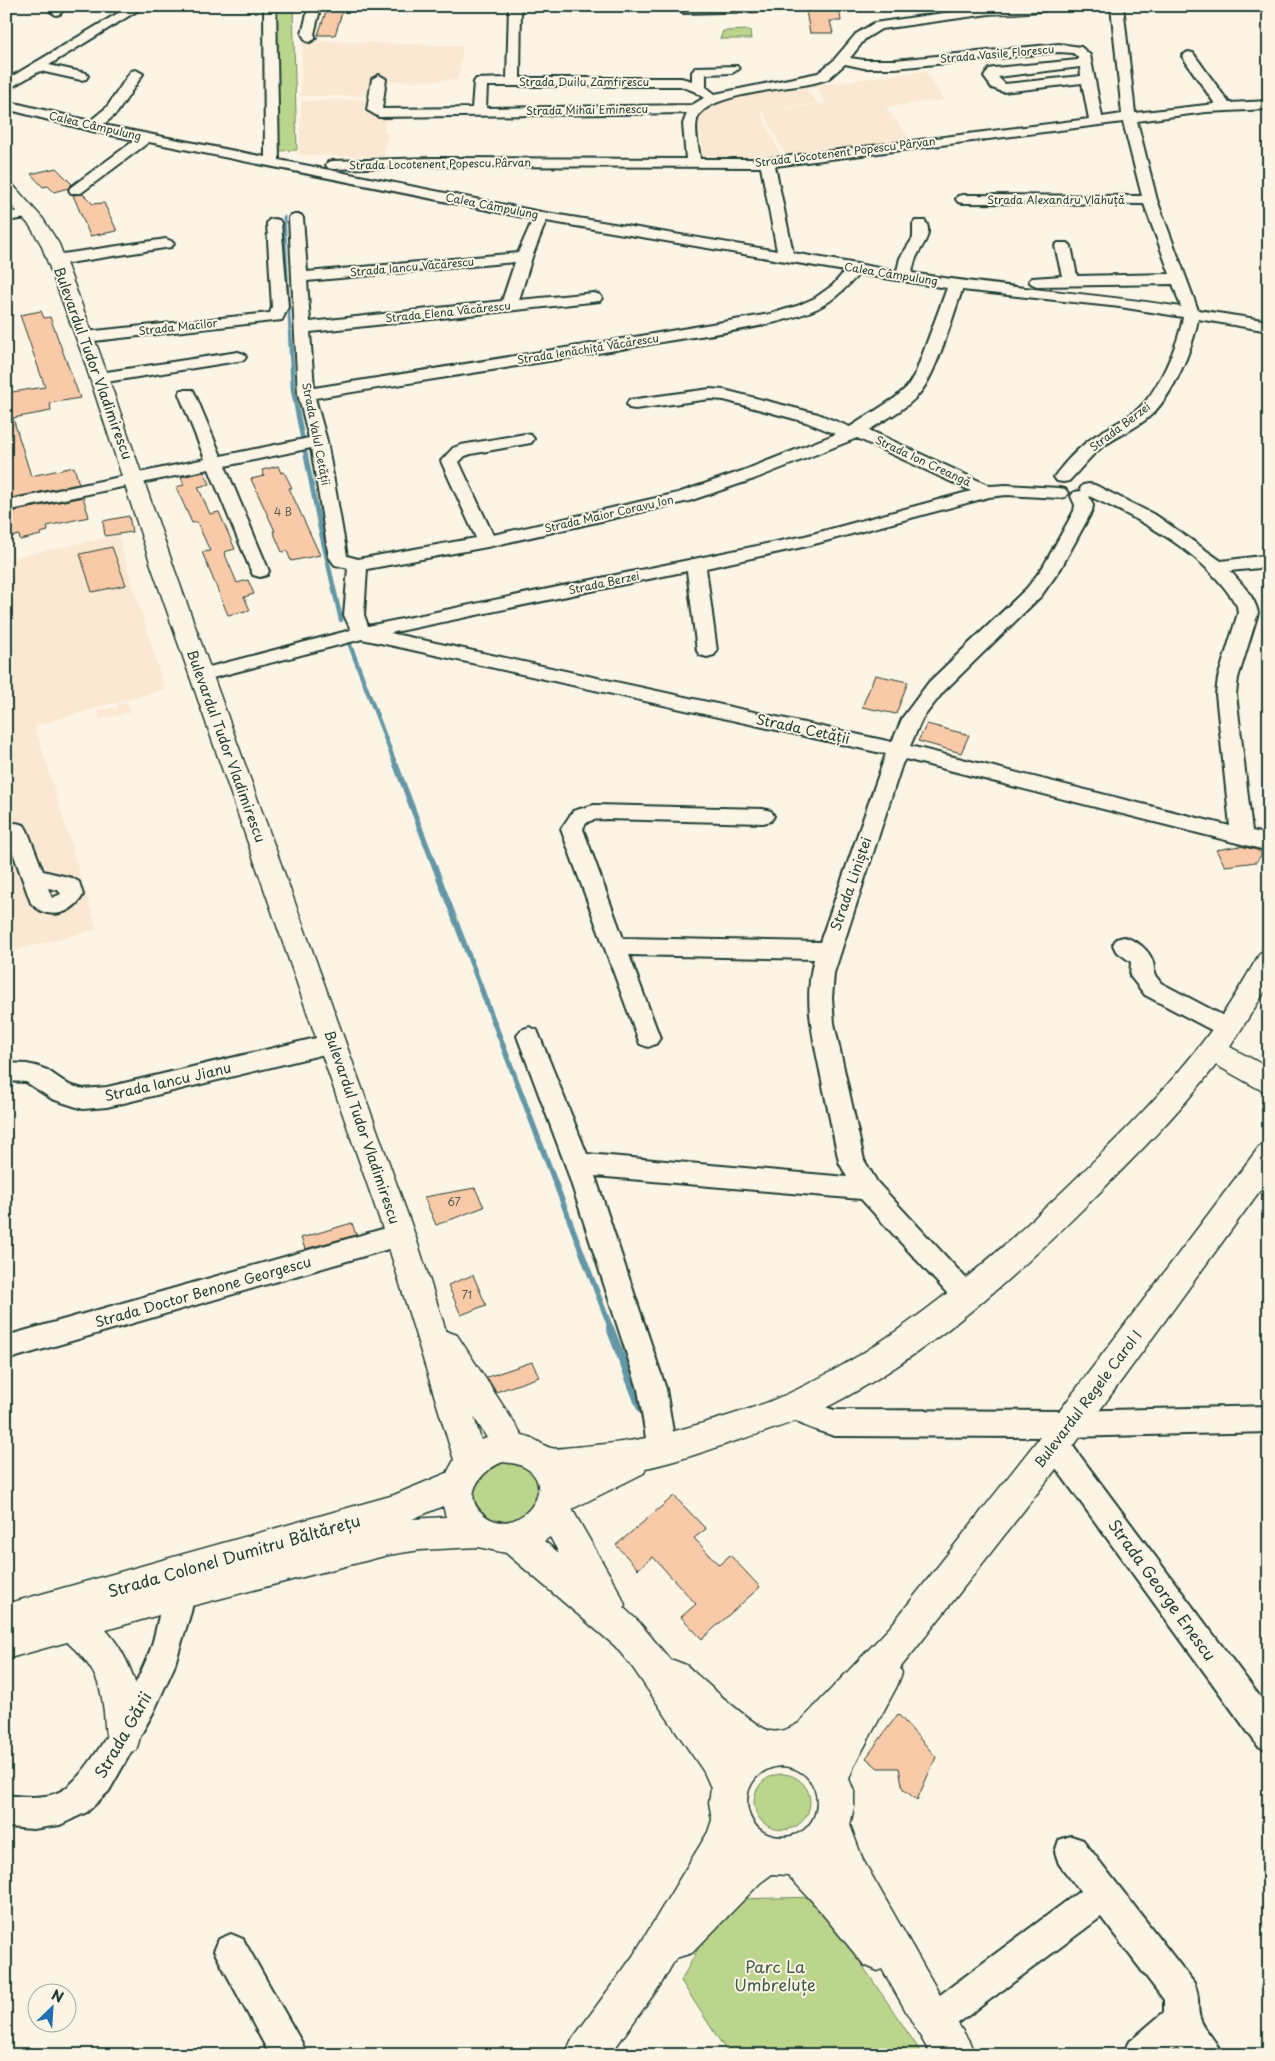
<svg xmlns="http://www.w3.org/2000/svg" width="1275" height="2061" viewBox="0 0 1275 2061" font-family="'Playpen Sans',sans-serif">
  <rect width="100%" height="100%" fill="#fcf5e5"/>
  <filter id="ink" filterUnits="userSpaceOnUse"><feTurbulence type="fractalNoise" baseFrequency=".02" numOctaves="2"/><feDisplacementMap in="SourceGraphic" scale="10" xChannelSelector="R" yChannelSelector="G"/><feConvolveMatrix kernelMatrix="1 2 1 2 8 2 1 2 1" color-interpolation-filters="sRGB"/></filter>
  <g filter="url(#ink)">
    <path fill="#fbe8d3" d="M303,40l160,6 -5,34 -85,2 -3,14h-70z
      M925,71l19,29 -58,7 26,35 -126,15 -23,-46h-3l22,46 -22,3h-56l-6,-41 7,-13 13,-8 87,-10 13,15 -50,8 58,-8 -12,-18z
      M370,99l-1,15 18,1 -3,16 5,3 -6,23 -84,-2 2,-54z
      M118,535l47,154 -130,37 62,203 -91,24v-394z
      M127,702l4,10 -32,8 -1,-10 19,-2v-4z"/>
    <path fill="#bbd58d" stroke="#6d8960" d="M276,6h17l4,144 -18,1z
      M750,30l1,9h-31l3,-8z
      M503,1462c69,0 22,86 -18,52 -23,-19 -5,-45 18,-52z
      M754 1802a28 28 0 1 1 56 0a28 28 0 1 1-56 0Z
      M816,1897l107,158h-194l-48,-74 21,-40 35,-42z"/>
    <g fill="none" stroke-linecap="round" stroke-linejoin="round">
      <path stroke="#6497a7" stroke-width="3" d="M284,217l6,116"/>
      <path stroke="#6497a7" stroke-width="4.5" d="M290,332l3,58 27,138 21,92
        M350,645l46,121"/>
      <path stroke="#6497a7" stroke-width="5.5" d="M396,765l215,564"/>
      <path stroke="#6497a7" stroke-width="8" d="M610,1328l31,81"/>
    </g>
    <path fill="#f9caa8" stroke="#1f3d34" d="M328,6h16l-9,29h-17z
      M821,6h18l2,15h-11l3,12h-23l-4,-22h16z
      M56,168l16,16 -4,4 -14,4 -6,-6 -5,1 -12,-13z
      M83,194l10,10 11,-1 13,28 -27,5 -17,-41z
      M41,311l3,7 6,-1 30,81 -30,5 1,8 -38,7 18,58 43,-9 5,17 -73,15v-106l39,-6 -25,-72z
      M278,466l3,7 3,-1 8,16h-3l31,67 -29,6 -4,-10 -5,1 -9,-21h2l-24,-52 13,-3 -2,-6z
      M204,472l6,12 -12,3 12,27 9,-2 16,37 -11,3 13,31 11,-3 6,14 -10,3 6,13 -22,5 -26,-63 8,-1 -13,-29 -5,1 -16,-36 8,-2 -3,-8z
      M83,497l6,20 -42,9 1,5 -8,2 1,2 -21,5 -1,-5 -13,3v-25z
      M129,516l3,16 -27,4 -2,-15z
      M112,547l14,38 -34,7 -12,-38z
      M875,675l33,7 -12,32 -34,-7z
      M927,724l42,11 -8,18 -43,-12z
      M1240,846l17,4 5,4 -6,8 -31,4 -9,-16z
      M475,1188l9,19 -48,18 -12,-28z
      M352,1223l4,12 -51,14 -4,-11z
      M473,1275l13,30 -25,10 -13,-30z
      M532,1362l7,15 -43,15 -9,-15z
      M674,1496l32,33 -12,9 25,27 11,-10 30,32 -58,52 -21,-22 15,-13 -43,-47 -15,12 -22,-24z
      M898,1714l38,43 -19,43 -14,-11 -4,-21h-21l-12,-10z"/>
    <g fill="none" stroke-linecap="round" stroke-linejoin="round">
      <g stroke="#1f3d34" stroke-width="4">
        <path id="minor" d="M53,6h13l-6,8 -4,1 -6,-4z
          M130,6h15l-96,59 37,8 2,3 -2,3 -5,1 -41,-9 -34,19v-10z
          M264,6h12l3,154 262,52 236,39 -16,-84 -329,-1 -99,3 -5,-1 -2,-3 2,-3 5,-1 99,-3 254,1 -3,-35 4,-11 -308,4 -12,-7 5,-31 7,-4 7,4 -4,30 90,-1 2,-26 2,-3 31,-1 2,-72h12l-1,72h161l11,3v-9l4,-5 41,-1 2,3 -7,4 -26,1v13l9,7 103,-21 15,-12 23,-27 18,-11 111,-16 6,4 -2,3 -108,15 -16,10 -15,19 14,2h31l164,-16 22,3 9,8 12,62 20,-3 -11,-108h12l12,107 80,-9 -33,-48 6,-4 5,1 36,50 40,-2v8l-63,3 -69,9 20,79 41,110 71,11v10l-71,-12c-5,29 -25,77 -48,97 -14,13 -33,20 -48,31 -13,10 -22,23 -33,34l-6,1 -6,-1 -3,-4c11,-15 26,-31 41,-41 14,-9 30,-16 43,-27 20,-17 41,-66 45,-92l-63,-10 -158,-17c-9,26 -26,85 -43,104 -13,15 -33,25 -50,36l121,56 16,-1 53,3 6,1 3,4 -3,4 -6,1 -53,-3 -17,2 -182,49 -101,22 11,83 -3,4 -7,2 -7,-2 -3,-4 -10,-80 -297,62 502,109 11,-25 26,-35 98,-94 16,-21 31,-56 1,-6 -4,-9 3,-4 8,-1 -2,-2 3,-4 6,-1 6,1 62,31 64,45 48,-6v12l-39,4c11,12 25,26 28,42l-20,65 -2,16 16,137 17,4v16l-364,-92 -3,5 -68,209 -2,25 2,25 30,137 13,22 98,106 4,8 -4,8 -9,3 -9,-3 -96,-105 -266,-23 71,213 10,61 -4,9 -10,4 -10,-4 -4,-9 -10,-61 -73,-225 -48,-128 4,-6 8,-3 8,3 50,124 260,23 -8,-15c-6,-29 -12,-57 -18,-86 -8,-40 -18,-77 -7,-117l-185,-4 31,83 -4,6 -8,3 -8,-3 -79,-215 12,-18 21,-6 169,4 8,2 3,5 -3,5 -8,2 -157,-4c-10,1 -19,-1 -23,10l40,109 197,4 66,-188 -524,-115 -161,42 -7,-2 -3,-4 3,-4 157,-41 -7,-15 4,-47 -13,-3 -6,-8 -18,-109 -86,18 44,105 -2,4 -7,2 -7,-2 -2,-4 -42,-102 -203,42v-10l199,-42 -26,-65 2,-4h12l2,4 26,62 88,-18 -11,-44 -9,-176 2,-3h10l2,3 4,54 211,-19 15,-34 -384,-77 -68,51h-10l-2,-3 2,-3 64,-47 -43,-9 -86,-22v-8l84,20 17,-14 24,-36 5,-1 7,4 -26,39 -14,12 162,32zM1059,52l14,1 5,4v3l-84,8 -5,1 -5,8 8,11 11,4 79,-9 7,36 -322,40h-67c-1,-12 -6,-27 -3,-39 6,-27 93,-31 117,-37l14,-4 17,-15 19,4h31zM1080,67l1,9 -76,8 -7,-7zM487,86h193l14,5 10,7 -12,7 -206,3zM1123,122l19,74 -179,-1 -5,1 -2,3 2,3 5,1 181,1 26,70 -93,2 -6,-30 -3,-3h-10l-3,3 7,30 -30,2 -3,3 3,3 5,2 136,-2 8,23c-89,-14 -180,-19 -269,-34 1,-5 2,-11 4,-15 5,-12 18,-24 9,-37h-10l-2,3v14l-13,20 -3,13 -104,-18 -18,-87zM546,221l299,50 -12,14 -18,13 -18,8 -27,8 -129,22 -327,52 -4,-56 290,-31 2,-3 -2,-3 -6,-2 -75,7 13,-43zM515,262l-13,39 -192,21 -3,-41zM859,274l88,14 -31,84 -9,15 -12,11 -45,29 -32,-13 -94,-24 -14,-1 -81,11 -2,4 2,4 6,1 75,-10 14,1 82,22 30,12 -94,37 -64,22 -185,42 -34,-73 6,-6 6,-2 54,-10 6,-1 3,-4 -3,-4 -6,-1 -64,11 -8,3 -12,13 35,77 -118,21 -11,-3 -20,-115 -12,-43c114,-19 228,-35 341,-55 50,-9 105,-13 153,-31 21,-8 35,-22 50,-38zM857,438l114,53 -166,45 -437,90 -4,-11 3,-46 120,-22 202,-46 65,-22zM1089,496c53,24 117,57 148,110l1,7 -20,65 -2,16 14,132 -320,-80 12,-27 21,-27 98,-96 20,-28 31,-57 1,-6z
          M309,6h12l-7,28 2,4 -6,4 -4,-1 -4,-7z
          M674,6h133l-6,4 -117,3z
          M29,210l5,1 2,3 -2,3 -28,4v-8z
          M274,219l5,1 2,3 7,84 -6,13 -197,22 -6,-2 -2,-3 2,-3 6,-2 185,-19 2,-6 -5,-84 2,-3z
          M166,239l5,2 3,3 -3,3 -115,18 -5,-2 -3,-3 3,-3 5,-2z
          M238,352l6,2 2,3 -2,3 -144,23 -6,-1 -2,-4 2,-4 6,-1z
          M16,823l8,2 3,5 16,41 29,7 7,4 4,13c-11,20 -36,26 -52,8l-25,-70 2,-8zM48,888l10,2 3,4 -9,4z
          M1124,937c17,5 32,18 30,37l7,9 74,39 4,6 -4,6 -8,3 -8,-3 -74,-39 -15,-19 1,-14 -15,-11 -3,-6 3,-6z
          M333,1034l8,2 4,7 -4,7 -234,57 -24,2 -31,-10 -26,-17 -20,-1v-18l21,1 9,2 11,4 22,15 14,4 24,-2z
          M400,1224l9,3 4,8 -4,8 -403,117v-24z
          M796,1392l24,13 14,5 236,1 199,-5v26l-203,5 203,272v42l-11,-5 -213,-293 -4,-9 3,-7 -210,-1c-19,-7 -43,-11 -52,-31l4,-9z
          M180,1577l11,5 4,10 -4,20 -17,55 -21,46 -44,78 -22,21 -27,13 -27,4 -27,-2v-32c17,2 38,4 53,-3 31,-13 80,-111 92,-144 7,-22 9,-45 18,-66z
          M1071,1836l12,4 111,143c7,15 2,22 6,35 3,11 17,23 22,37h-40l-5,-8 -10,8h-44l5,-12 36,-31v-12l-63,-83 -156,116 -12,5 -12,-5 -5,-12 5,-12 159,-118 -21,-27 -4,-12 4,-12z
          M231,1934l12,5 59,104 5,12h-37l-56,-104 5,-12z"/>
      </g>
      <g stroke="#1f3d34" stroke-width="3">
        <path id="major" d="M946,6h115l-7,4c-19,2 -96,10 -108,-4z
          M6,183l6,1 31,35 16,25 41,110 74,214 241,667 31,96 11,4 65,100c13,2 20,11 29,13 7,2 17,-1 24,-1 32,-3 65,-6 96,-15 45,-12 96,-26 137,-48 95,-48 176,-118 253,-191 53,-51 108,-104 152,-165 17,-23 32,-49 47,-75l9,-3v35l-39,62 39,21v24l-10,-3 -43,-24c-39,50 -83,94 -128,139 -77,76 -160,151 -257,201 -31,16 -65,27 -99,37 -28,10 -57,20 -86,26l-2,5 -72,36 48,84 5,12 -1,3 15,14 32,39 2,-1 13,5c15,13 68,62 84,66 10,2 21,-3 29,-8l91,-96 153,-194 216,-286 10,-4v35l-202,277 -153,196 -14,17 2,5 -5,13 -43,80 -5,13 5,12v16l-4,18 13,35 77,135 29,46 6,14h-44l-49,-86 -4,2 -14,-6 -52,-64 -24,-26 -16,-1 -12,9 -68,70 -16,5 -15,26 -51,71h-45l6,-14 62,-85 75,-124 4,-12 -3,-18 2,-14 -7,-16 -71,-104 -18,-22 -109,-93 -28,-6 -58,3 -32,5 -208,54 -74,21c26,28 45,84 30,120l-13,5 -13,-5c-5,-13 -5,-24 -6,-38 -3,-32 -13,-49 -37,-70l-61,17v-55l388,-109 53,-22 7,-13 -69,-225 -233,-667 -70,-214 -41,-110 -11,-18 -24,-27zM474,1417l13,21 -6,2zM503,1462c6,1 13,1 19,4 43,20 -9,79 -41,46 -20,-19 4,-44 22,-50zM443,1506l3,11 -34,2zM550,1537l9,16 -15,-12zM782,1766c47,3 46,71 0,71 -45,0 -48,-68 0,-71z"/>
      </g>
      <use href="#minor" fill="#fcf5e5" fill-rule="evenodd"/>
      <use href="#major" fill="#fcf5e5" fill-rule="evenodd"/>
    </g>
  </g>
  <g text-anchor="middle" stroke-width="4" stroke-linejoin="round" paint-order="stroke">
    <g font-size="11" fill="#1f3d34" stroke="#fcf5e5">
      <text transform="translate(997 54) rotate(-5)" y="4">Strada Vasile Florescu</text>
      <text x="584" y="86">Strada Duilu Zamfirescu</text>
      <text transform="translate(587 110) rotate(-1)" y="4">Strada Mihai Eminescu</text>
      <text transform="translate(95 126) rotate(13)" y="4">Calea Câmpulung</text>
      <text transform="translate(845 152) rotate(-7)" y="4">Strada Locotenent Popescu Pârvan</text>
      <text transform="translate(440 164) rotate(-1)" y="4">Strada Locotenent Popescu Pârvan</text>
      <text x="1056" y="204">Strada Alexandru Vlahuță</text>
      <text transform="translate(492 206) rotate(11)" y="4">Calea Câmpulung</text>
      <text transform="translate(412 267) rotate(-5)" y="4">Strada Iancu Văcărescu</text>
      <text transform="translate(891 274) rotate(9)" y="4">Calea Câmpulung</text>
      <text transform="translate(448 312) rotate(-6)" y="4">Strada Elena Văcărescu</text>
      <text transform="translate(178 327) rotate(-6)" y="4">Strada Macilor</text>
      <text transform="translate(588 349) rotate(-9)" y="4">Strada Ienăchiță Văcărescu</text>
      <text transform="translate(1120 427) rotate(-37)" y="4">Strada Berzei</text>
      <text transform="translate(316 434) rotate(79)" y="4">Strada Valul Cetății</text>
      <text transform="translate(923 461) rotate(25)" y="4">Strada Ion Creangă</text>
      <text transform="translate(609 514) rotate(-13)" y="4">Strada Maior Coravu Ion</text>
      <text transform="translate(604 583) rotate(-12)" y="4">Strada Berzei</text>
    </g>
    <g font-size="11" fill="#566051">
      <text x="283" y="516">4 B</text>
      <text x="454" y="1206">67</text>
      <text x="467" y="1299">71</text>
    </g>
    <g font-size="14" fill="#1f3d34" stroke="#fcf5e5">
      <text transform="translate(93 363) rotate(70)" y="5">Bulevardul Tudor Vladimirescu</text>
      <text transform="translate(803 729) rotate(12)" y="5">Strada Cetății</text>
      <text transform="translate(226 746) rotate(70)" y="5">Bulevardul Tudor Vladimirescu</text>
      <text transform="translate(851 884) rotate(-71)" y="5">Strada Liniștei</text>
      <text transform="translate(168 1082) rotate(-13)" y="5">Strada Iancu Jianu</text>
      <text transform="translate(362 1127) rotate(71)" y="5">Bulevardul Tudor Vladimirescu</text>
      <text transform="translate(203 1292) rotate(-16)" y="5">Strada Doctor Benone Georgescu</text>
      <text transform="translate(1088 1399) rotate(-53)" y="5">Bulevardul Regele Carol I</text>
    </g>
    <g font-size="16" fill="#1f3d34" stroke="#fcf5e5">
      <text transform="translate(234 1556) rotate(-16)" y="6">Strada Colonel Dumitru Băltărețu</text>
      <text transform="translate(1162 1590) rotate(54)" y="6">Strada George Enescu</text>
      <text transform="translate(123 1735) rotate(-60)" y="6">Strada Gării</text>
    </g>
    <g font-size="16" fill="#3e5b46" stroke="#fcf5e5">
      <text x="775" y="1973">Parc La<tspan x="775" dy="18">Umbreluțe</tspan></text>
    </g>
  </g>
  <rect width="1275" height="2061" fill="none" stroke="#fcf5e5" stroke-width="25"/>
  <rect x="12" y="12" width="1250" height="2036" fill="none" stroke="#1f3d34" stroke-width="2" filter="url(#ink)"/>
  <g transform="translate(52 2008) rotate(25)"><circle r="24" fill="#fcf5e5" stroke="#a4ab9e"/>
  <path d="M0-4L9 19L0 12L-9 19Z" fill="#1f6fb2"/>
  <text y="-8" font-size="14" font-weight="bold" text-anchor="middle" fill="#1f3d34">N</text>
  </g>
</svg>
